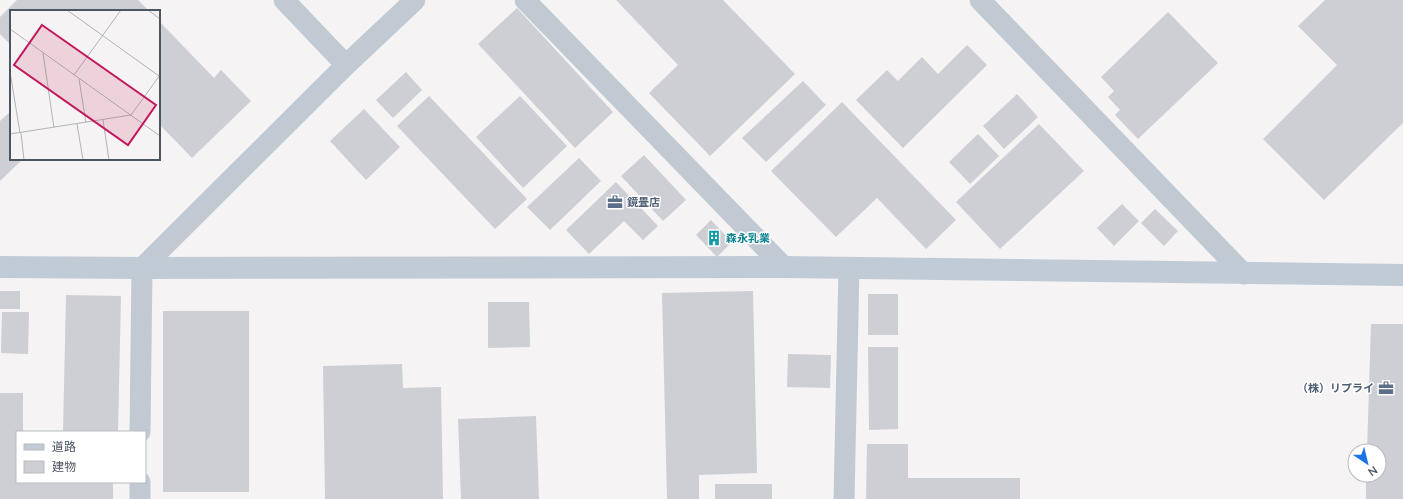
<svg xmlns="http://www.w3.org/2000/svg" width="1403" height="499" viewBox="0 0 1403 499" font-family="Lato,'Noto Sans JP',sans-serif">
  <rect width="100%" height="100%" fill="#f5f3f3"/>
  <path fill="#cdcfd5" d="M17,0h121l11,11h-138v34l-11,-11v-17z
    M616,0h107l72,74 -85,82 -61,-63 29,-28z
    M1325,0h78v123l-79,77 -61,-61 74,-74 -39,-39z
    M517,8l96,104 -38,36 -97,-104z
    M1168,12l50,51 -80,76 -23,-24 5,-5 -12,-13 6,-6 -13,-14z
    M159,21l55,57 7,-8 30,31 -59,57 -33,-34z
    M967,45l20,20 -84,83 -47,-48 31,-30 11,11 24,-24 16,17z
    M406,72l16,18 -29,28 -17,-18z
    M803,81l23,24 -60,57 -24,-24z
    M1017,94l21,23 -34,32 -21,-23z
    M429,96l98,103 -32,30 -98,-103z
    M520,96l47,50 -44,42 -47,-51z
    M842,102l114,118 -30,29 -49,-51 -41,39 -65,-66z
    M364,109l36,38 -34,33 -36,-39z
    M11,111v48h12l-23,22v-60z
    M1039,124l45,47 -84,78 -44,-47z
    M978,134l21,22 -29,28 -21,-22z
    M644,155l42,45 -23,21 -42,-45z
    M579,158l22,23 -51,49 -23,-23z
    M616,182l42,44 -15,14 -19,-19 -35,33 -23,-24z
    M1122,204l17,17 -25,25 -17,-18z
    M1155,209l23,22 -14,15 -23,-23z
    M711,220l21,22 -15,15 -21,-22z
    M0,291h20v18h-20z
    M753,291l4,182 -58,2v24h-32l-5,-206z
    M868,294h30v41h-30z
    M66,295l55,1 -3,136h-55z
    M488,302h41l1,45 -42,1z
    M163,311h86v181h-86z
    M2,312h27l-1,42 -27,-1z
    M1371,324h32v175h-37v-24h13v-24h-12z
    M868,347h30v82l-29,1z
    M788,354l43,1 -1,33 -43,-1z
    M402,364l1,24 38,-1 2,112h-118l-2,-133z
    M0,393h23v39h-6v50h96v17h-113z
    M536,416l3,83h-78l-3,-80z
    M867,444h41v34h112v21h-154z
    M715,484h57v15h-57z"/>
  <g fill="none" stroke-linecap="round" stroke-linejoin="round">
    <path stroke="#c1cad2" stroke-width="21" d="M284,0l62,65
      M525,0l259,267
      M980,0l264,274
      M140,432l2,-164 204,-203 69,-65
      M140,499v-17
      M844,499l5,-231"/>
    <path stroke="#c1cbd6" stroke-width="22" d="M0,267l142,1 642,-1 619,8"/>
  </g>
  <defs>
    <g id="office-bare" transform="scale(1.2)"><path d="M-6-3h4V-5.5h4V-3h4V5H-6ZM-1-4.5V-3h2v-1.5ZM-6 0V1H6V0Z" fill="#5c6f8a" stroke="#fff" stroke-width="2.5" paint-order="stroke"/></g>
    <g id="building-bare" transform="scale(1.2)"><path d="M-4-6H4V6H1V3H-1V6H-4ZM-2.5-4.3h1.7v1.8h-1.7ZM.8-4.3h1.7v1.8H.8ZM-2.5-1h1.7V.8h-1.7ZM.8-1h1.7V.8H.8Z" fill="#0f9aa8" stroke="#fff" stroke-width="2.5" paint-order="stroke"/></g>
  </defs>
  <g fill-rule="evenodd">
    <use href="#office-bare" x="615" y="202"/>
    <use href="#building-bare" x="714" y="238"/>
    <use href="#office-bare" x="1386" y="388"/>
  </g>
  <g text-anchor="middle" stroke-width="3" stroke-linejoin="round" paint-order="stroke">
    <g font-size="11" font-weight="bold" fill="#4e5e75" stroke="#fff" text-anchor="start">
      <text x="627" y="206">鏡畳店</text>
      <text x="1374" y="392" text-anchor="end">（株）リプライ</text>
    </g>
    <g font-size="11" font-weight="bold" fill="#0d838f" stroke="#fff" text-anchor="start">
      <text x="726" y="242">森永乳業</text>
    </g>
  </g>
  <g transform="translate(10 10)">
    <rect width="150" height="150" fill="#f5f3f3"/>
    <path fill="none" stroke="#b1b4b9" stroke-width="1" d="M57,0l92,66M138,0l12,9M0,19l150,107M33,43l11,75M0,62l10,61M64,65l47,-65M69,69l7,44M93,110l6,40M67,114l6,36M11,123l3,27M0,124l121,-19 29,-40"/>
    <path fill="#c2185b" fill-opacity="0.15" stroke="#c2185b" stroke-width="2" d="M32,15l114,80 -28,40 -114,-80z"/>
    <rect width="150" height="150" fill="none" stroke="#4a5661" stroke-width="2"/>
  </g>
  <rect x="16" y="431" width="130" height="52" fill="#ffffff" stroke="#b7bbc0"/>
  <rect x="24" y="444" width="20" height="6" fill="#c1cbd6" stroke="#b7bbc0"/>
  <text x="52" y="451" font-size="12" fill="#4a5661">道路</text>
  <rect x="24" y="461" width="20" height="12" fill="#cdcfd5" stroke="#b7bbc0"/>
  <text x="52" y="471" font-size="12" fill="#4a5661">建物</text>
  <g transform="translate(1367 463) rotate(145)"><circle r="19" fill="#ffffff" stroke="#b7bbc0"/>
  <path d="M0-3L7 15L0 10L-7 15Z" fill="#1a73e8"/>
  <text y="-6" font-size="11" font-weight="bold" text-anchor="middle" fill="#4a5661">N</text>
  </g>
</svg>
